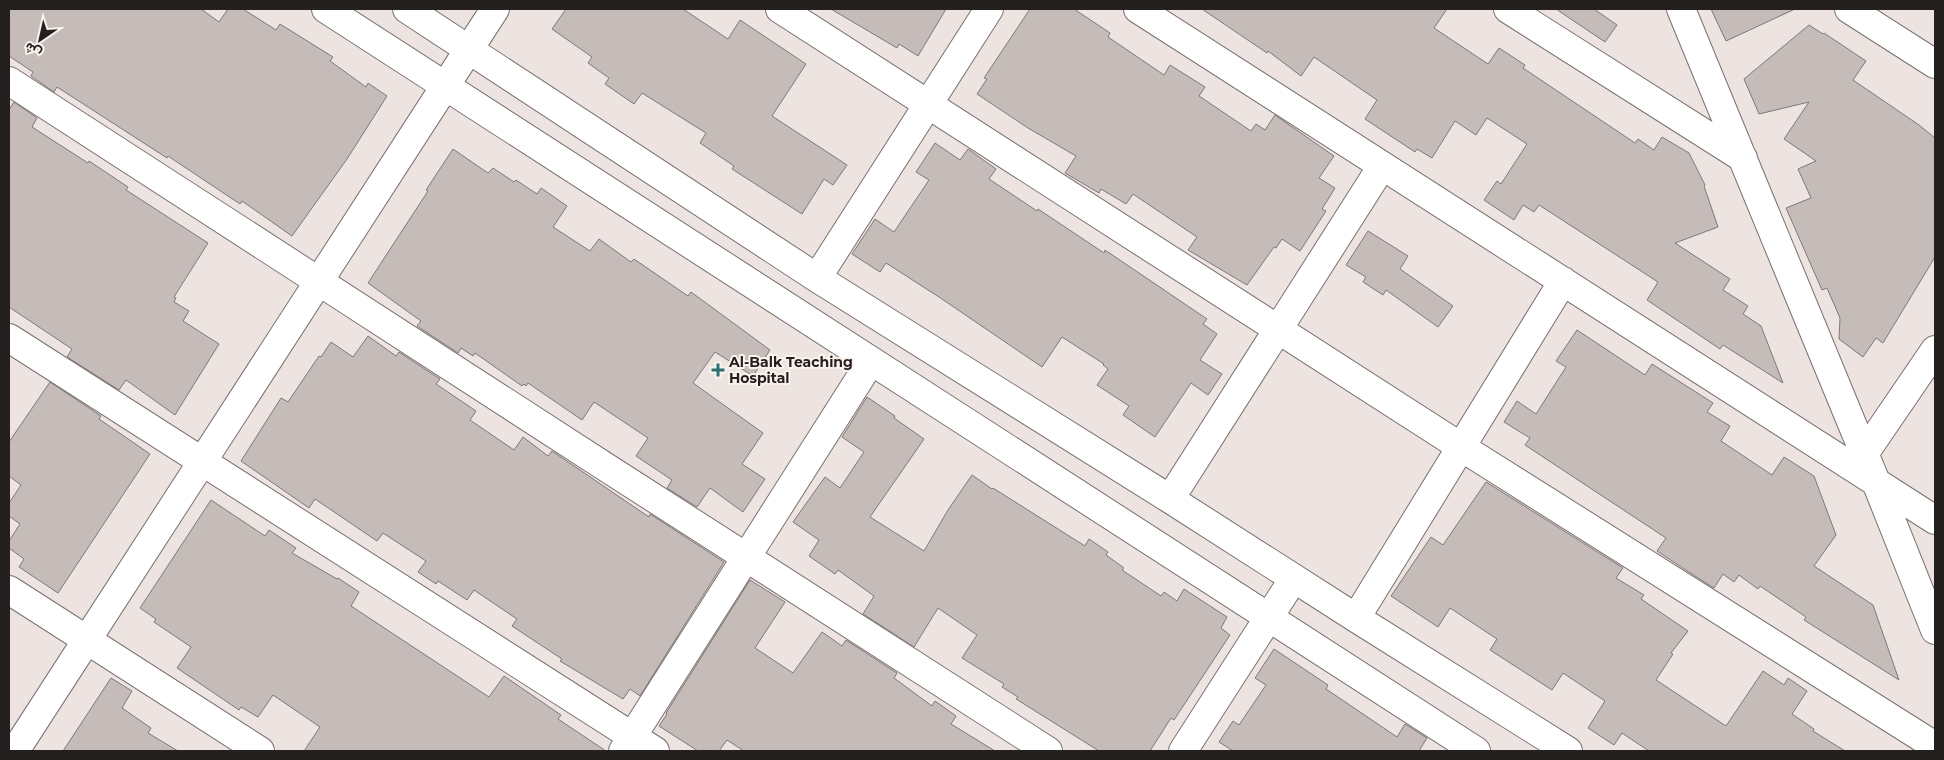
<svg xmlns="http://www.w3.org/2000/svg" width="1944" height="760" viewBox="0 0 1944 760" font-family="Montserrat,Vazirmatn,sans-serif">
  <rect width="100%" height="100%" fill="#ede4e1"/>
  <path fill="#c5bcb9" stroke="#807876" d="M9,9h192l18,13 9,-13h15l33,21 4,-6 53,33 -3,4 36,26 2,-4 19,13 -40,63 -55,77 -50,-35 -2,3 -72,-48 -1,2 -110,-71 -3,5 -23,-16 2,-4 -24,-16z
    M566,9h117l45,30 12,-19 66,44 -34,52 75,49 -14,20 -9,-6 -22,35 -70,-45 2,-3 -34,-23 6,-10 -64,-40 -8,11 -29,-20 4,-6 -21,-15 4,-6 -40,-28z
    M831,9h115l-28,47 -19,-12 -2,4z
    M1030,9h44l36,24 -2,4 56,38 6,-10 35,22 -6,9 52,35 5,-7 9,6 10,-15 59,41 -15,22 16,10 -13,21 4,2 -26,40 -18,-12 -6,9 -2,-1 -27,38 -59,-35 9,-13 -64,-43 -7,10 -25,-15 -2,4 -34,-20 11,-17 -48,-28 -51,-34 10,-15 -3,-1z
    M1202,9h245l-13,19 54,36 11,-16 26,17 -2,3 112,75 3,-4 16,11 8,-13 27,16 16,32 -1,1 14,41 -43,16 55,36 -7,11 25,16 -5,8 18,12 22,57 -60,-38 -3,4 -73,-49 11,-18 -119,-77 -5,7 -11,-7 -9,15 -30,-20 13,-19 4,3 26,-40 -40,-26 -11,17 -21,-14 -23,37 -15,-9 -2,3 -50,-33 12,-19 -63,-43 -13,19 -33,-25 -1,2z
    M1556,9h38l23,16 -12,17z
    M1711,9h84l-69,32z
    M1809,25l14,9 1,-1 42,28 -13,19 66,45 16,13v119l-52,86 -7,-5 -13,19 -24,-18 1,-21 -13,-30 -5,2 -36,-82 25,-10 -13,-29 18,-8 -32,-22 25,-37 -50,12 -15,-35z
    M14,102l23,16 -5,9 56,36 1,-2 39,26 -2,3 82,53 -34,54 2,1 -2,4 15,9 -6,10 36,23 -44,71 -49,-35 -7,10 -52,-33 5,-8 -63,-42v-197z
    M935,143l25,17 8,-11 28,20 -7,10 48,32 1,-2 66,44 1,-3 102,69 -4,5 14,10 -17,26 22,14 -14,21 -17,-12 -36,54 -32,-22 6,-9 -32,-21 11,-16 -5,-4 1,-1 -42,-27 -20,30 -103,-70 -53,-34 -6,9 -28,-18 23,-35 19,13 35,-52 -13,-8z
    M453,149l35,24 5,-5 21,14 2,-2 21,14 4,-6 26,18 -14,21 37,24 9,-12 32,23 3,-3 54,37 3,-4 79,58 -17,26 -38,-24 -22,31 70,50 -21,31 23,15 -22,33 -33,-24 -13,19 -30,-19 5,-8 -36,-24 12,-18 -54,-36 -12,18 -54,-37 -2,3 -2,-2 -2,2 -47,-33 -2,3 -12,-8 -3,5 -41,-27 4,-5 -53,-38 60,-92 -2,-1z
    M1368,231l40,25 -8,13 53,37 -15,21 -52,-37 -3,5 -20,-13 3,-5 -20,-12z
    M1577,330l68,45 7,-11 61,39 -6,9 23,14 -9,15 51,34 12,-18 30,19 22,59 -22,31 59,39 26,75 -95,-60 2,-3 -46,-31 -2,3 -19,-14 -5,7 -11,-8 -9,14 -19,-12 -38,-25 9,-13 -141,-93 5,-7 -26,-16 13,-21 19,13 30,-47 -10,-6z
    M368,336l28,20 3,-4 41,27 -4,5 40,27 -6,9 44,30 9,-13 25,19 4,-5 97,66 1,-3 74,48 -84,134 -10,-7 -7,10 -63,-38 2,-2 -50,-33 5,-7 -43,-29 -7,10 -29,-19 -2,3 -18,-12 8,-11 -43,-28 -6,8 -62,-42 -6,9 -68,-47 40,-63 7,4 31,-46 2,1 10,-15 22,15z
    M50,382l51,34 -2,3 51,35 -92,139 -39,-26 5,-8 -15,-11v-7l11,-17 -11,-8v-13l12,-18 -12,-9v-34z
    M867,397l28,19 -1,2 30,21 -54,78 54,34 24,-41 24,-35 20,14 1,-1 92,58 4,-7 19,13 -2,3 18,13 -2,2 39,26 3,-4 13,9 7,-12 43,28 -6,11 9,7 -56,85 -3,-2 -21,33h-51l-83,-52 2,-2 -16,-10 2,-3 -42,-26 15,-23 -39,-27 -24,39 -51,-33 11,-18 -36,-26 -3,4 -26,-18 10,-16 -26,-18 32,-45 15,11 24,-36 -22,-15z
    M1486,482l137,86 -7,10 28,17 -3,4 47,32 -17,22 2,1 -17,26 70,46 37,-55 21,14 4,-7 19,13 -15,23 22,15 -1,2 32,20h-196l-27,-18 -8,12 -26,-17 17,-27 -42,-28 -11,17 -62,-40 7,-11 -47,-31 -12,19 -47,-31 40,-59 12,8z
    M211,500l54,36 4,-6 27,18 -4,5 45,26 1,-1 21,14 -8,14 138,91 15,-21 57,39 -3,4 48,32h-302l16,-24 -47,-32 -15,22 -17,-10 -2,3 -62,-42 14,-21 -37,-25 2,-3 -16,-11z
    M750,580l35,22 -30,46 38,25 29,-41 20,14 4,-6 51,33 -3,5 38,28 3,-5 21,15 -5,8 44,27h-251l-17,-11 -8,11h-21l-39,-25 8,-12 -1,-1z
    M1274,649l54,36 -2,4 71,48 8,-13 22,14 -8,13h-186l-14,-9 14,-21 6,4 27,-40 -11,-7z
    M111,678l21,13 -10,17 29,20 -3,5 30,18h-115z"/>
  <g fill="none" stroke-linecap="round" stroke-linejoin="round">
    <g stroke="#79716e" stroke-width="30">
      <path id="minor" d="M326,9l1150,742
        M407,9l410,269 353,221 186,119 212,133
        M780,9l681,438 474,299
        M1138,9l797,511
        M1508,9l235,149
        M1681,9l195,473 59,148
        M1849,9l86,55
        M9,81c347,223 691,449 1039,670
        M817,278l172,-269
        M9,338l646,413
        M1864,454l71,-104
        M1170,499l212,-333
        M9,590l251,161
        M1356,618l207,-337
        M15,751l480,-742
        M623,751l248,-390
        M1183,751l111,-173"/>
    </g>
    <use href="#minor" stroke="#fff" stroke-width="28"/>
  </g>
  <path fill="#287274" stroke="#fbf2ee" stroke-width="2" d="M715.5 362.5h5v5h5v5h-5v5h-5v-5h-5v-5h5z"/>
  <g text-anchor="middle" stroke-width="4" stroke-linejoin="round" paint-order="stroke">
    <g font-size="14" font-weight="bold" fill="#24201f" stroke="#fbf2ee" text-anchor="start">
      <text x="729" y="367">Al-Balk Teaching<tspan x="729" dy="16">Hospital</tspan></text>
    </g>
  </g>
  <rect width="1944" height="760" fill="none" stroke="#24201f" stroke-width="20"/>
  <g transform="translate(40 40) rotate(214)" stroke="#fbf2ee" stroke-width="4" paint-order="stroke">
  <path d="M0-4L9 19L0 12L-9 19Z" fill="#24201f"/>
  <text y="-8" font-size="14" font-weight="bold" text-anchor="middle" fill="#24201f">ش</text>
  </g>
</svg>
